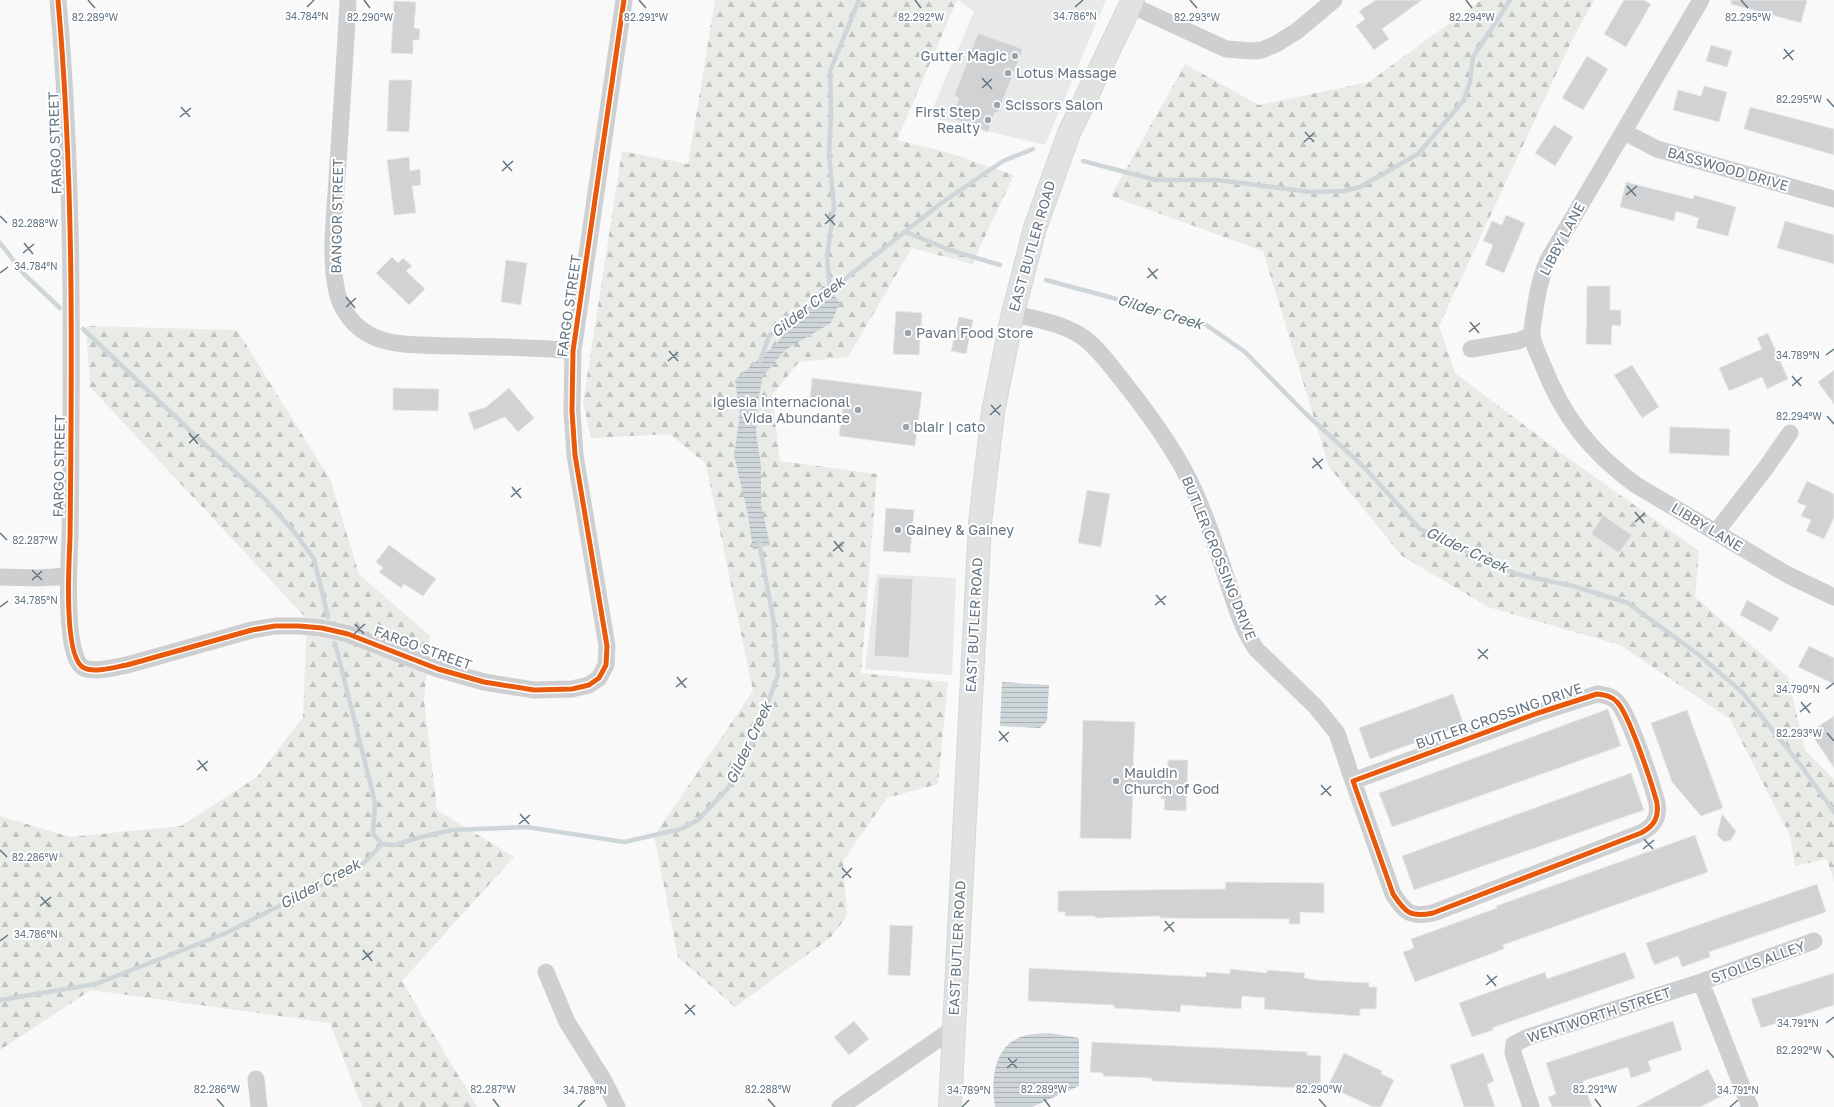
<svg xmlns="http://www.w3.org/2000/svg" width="1834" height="1107" viewBox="0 0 1834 1107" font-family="'Golos Text',sans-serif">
  <defs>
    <pattern id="forest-firs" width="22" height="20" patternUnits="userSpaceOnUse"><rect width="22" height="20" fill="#e8ebe6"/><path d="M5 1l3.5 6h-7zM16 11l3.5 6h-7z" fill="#c0c3c0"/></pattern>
    <pattern id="water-rules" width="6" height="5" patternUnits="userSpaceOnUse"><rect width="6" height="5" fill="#ced6d9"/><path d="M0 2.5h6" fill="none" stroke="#abb2b5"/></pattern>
  </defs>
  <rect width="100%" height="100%" fill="#f9f9f9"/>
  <path fill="#e8e9e9" d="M958,0h148l-61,145 -116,-28 45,-105z
    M877,574l79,4 -4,97 -87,-6z"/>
  <path fill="url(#forest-firs)" d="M715,0h242l-60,140 52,13 65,22 -42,89 -60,-16 -64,109 -49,5 -27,33 8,66 97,13 -16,199 87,9 -10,102 -51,14 -44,63 4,55 -17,22 -95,69 -57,-50 -24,-121 99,-145 -47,-227 -36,-30 -79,4 -8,-35 39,-252 66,13z
    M1481,0h113l-22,40 -133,286 16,47 106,80 138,98 -4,46 93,80 17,73 29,29v103l-7,-23 -32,7 -5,-30 -60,-117 -110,-74 -132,-38 -86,-51 -73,-89 -66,-216 -152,-55 74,-132 74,41 110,-23z
    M86,326l151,4 93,149 29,95 71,62 -6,64 13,110 77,47 -112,124 75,126h-115l-32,-84 -239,-33 -91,60v-234l70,21 111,-11 76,-49 46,-60 4,-98 -217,-232z"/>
  <path fill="url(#water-rules)" d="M824,285l16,17 -9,21 -46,27 -22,26 -6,29 -1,28 5,33v39l9,40 -17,5 -5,-35 -14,-60 6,-40 -5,-35 42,-37z
    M1002,682l47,3 -2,36 -7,7 -40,-2z
    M1049,1033l30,5v48l-47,21h-37c-4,-28 -2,-64 32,-72 7,-1 15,-2 22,-2z"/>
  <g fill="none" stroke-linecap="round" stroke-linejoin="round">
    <path stroke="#ced6d9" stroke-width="4.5" d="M1083,161l73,19h62l93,12 32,-1 17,-4 58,-33 46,-54 6,-18 3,-25 37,-57
      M906,232l41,17 53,16
      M0,243l24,31 36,34
      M1046,280l156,42 43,30 60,61 59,54 56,62 96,45 57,12 55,17 71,52 44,38 59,74 32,45
      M830,291l-3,-35 7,-49 -5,-52 2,-40 -1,-44 29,-71
      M826,294l114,-90 63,-43 30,-12
      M83,329l117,111 65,59 30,34 19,26 14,58
      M760,361l9,-25 38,-28
      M335,643l40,159 -2,32 9,10
      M382,844l12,1 27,-8 31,-7 75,-3 97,15 57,-13 17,-9 30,-32 28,-53 22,-60 -5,-57 -14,-76
      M0,1000l96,-16 130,-51 138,-70 18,-19"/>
  </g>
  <path fill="#d0d2d3" stroke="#e8e8e8" d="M1376,0h46l-40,29 7,10 -15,11 -18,-24 9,-7 -6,-8z
    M1624,0h20l7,4 -25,43 -22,-13z
    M1731,0h76l-6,23 -70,-19z
    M394,1l22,1 -2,26 6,1 -1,11h-6v14l-22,-1z
    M978,33l45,16 -25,64 -3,-1 -7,20 -37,-14 8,-20 -5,-2z
    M1711,45l21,6 -5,16 -21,-6z
    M1587,56l21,13 -25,41 -21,-12z
    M389,80h23l-3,52 -22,-1z
    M1704,86l23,6 -8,30 -46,-12 5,-20 23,6z
    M1750,107l84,22v26l-90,-26z
    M1554,125l19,12 -18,29 -20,-13z
    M409,157l1,14 10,-2 1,16 -9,1 4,27 -22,2 -7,-55z
    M1626,182l67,17 1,-4 42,12 -8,29 -32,-8 3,-10 -23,-7 -2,10 -54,-14z
    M1506,215l19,8 -21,50 -19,-8 8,-20 -10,-4 9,-20 10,4z
    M1785,221l49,14v29l-57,-16z
    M392,257l6,6 5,-5 9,8 -6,5 19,18 -16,16 -33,-32z
    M506,260l21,3 -6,42 -20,-3z
    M1587,286h23v24h11v16l-9,-1 -1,20 -25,-1z
    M896,311l26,2 -3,42 -26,-1z
    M959,317l14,3 -7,34 -15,-3z
    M1768,333l20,46 -21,10 -5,-12 -33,14 -10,-23 43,-19 -5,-11z
    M1632,365l27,42 -17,11 -28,-43z
    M1834,370v34l-16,-22z
    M812,378l110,14 -7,54 -76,-10 4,-32 -33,-4z
    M393,388l46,1 -1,22 -45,-1z
    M509,388l25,30 -16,14 -13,-15 -31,13 -6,-17 18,-6z
    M1670,427l60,2 -1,27 -60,-3z
    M1807,481l27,13v24l-10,21 -18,-8 5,-11 -10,-4 5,-10 -9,-4z
    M1087,490l23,4 -9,53 -23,-4z
    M886,508l28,2 -4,43 -27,-2z
    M1603,515l29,20 -13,18 -28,-19z
    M389,545l47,34 -13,17 -19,-12 -3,4 -22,-16 4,-4 -7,-6z
    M879,577l34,2 -4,79 -35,-2z
    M1747,600l32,18 -8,14 -31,-17z
    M1809,646l25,12v26l-36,-17z
    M1453,694l11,31 -94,34 -11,-31z
    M1608,709l13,37 -229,81 -13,-34z
    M1687,710l36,98 -22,8 -29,-34 -21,-59z
    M1834,716v52l-24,-36z
    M1083,720l52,2 -2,50 34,1 1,-13h20l-2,51 -22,-1 1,-11h-4v-8l-28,-1 -2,49 -51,-1z
    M1631,773l13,37 -230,80 -12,-34z
    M1722,814l14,17 -5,9 -7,2 -7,-7z
    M1695,835l13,37 -205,73 1,4 -89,33 -12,-30 11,-4 -3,-9 86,-31 -1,-2z
    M1226,882l98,1v30l-24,-1v12h-11v-5l-129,-1v-2l-65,2v-2h-30v-4h-7v-21l167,-2z
    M1817,884l9,28 -117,40 1,5 -28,10 -4,-11 -24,9 -8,-22z
    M890,925l23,1 -3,50 -22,-1z
    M1625,952l10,26 -143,50 1,2 -21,7 -13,-34 86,-31 2,7z
    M1029,968l177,9v-5l24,2v-5l37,4v-3l38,3 -1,5 11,2 54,3v4h8l-1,22h-16v7l-96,-7 1,-11 -23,-2 -1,13 -60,-4 -1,7 -66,-4v-3l-86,-4z
    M1834,973v32l-73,23 -10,-29z
    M854,1021l15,18 -20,16 -15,-18z
    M1673,1021l9,29 -34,11 3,10 -20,7 -3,-11 -45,14 9,26h-40l-4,-10 8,-3 -10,-31z
    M1092,1042l215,10v3l14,1 -1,33 -168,-8v-3l-49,-2v-3l-13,-1z
    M1344,1053l38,18 -1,3 13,6 -13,27h-8l-45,-21z
    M1483,1053l11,28 -7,3 8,23h-31l-14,-42z
    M1708,1069l14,27 -22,11h-64z"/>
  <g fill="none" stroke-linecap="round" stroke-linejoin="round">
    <g stroke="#d5d6d7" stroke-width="24">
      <path id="secondary" d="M950,1107l30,-584 13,-111 20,-99 22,-85 34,-95 64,-133"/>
    </g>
    <path stroke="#cecfd0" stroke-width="17" d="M58,0c16,179 14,359 12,539 -1,22 -7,119 14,129 11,5 31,-1 43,-3l125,-35 23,-4h24l23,2 26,6 90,35 46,13 50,8 38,-1 17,-4 10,-7 7,-13 1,-19 -32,-191 -3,-44 1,-60 51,-351
      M348,0c-3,59 -7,119 -11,178 -2,37 -8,78 0,114 4,19 18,36 35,44 21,11 59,9 83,10 39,1 79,1 118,5
      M1701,0l-153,260c-8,18 -11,36 -14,56 -1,6 -2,12 -2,18 0,9 7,21 10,29 20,52 48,89 94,122l152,90 46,22
      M1131,5l95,44 27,2 9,-1 14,-6 21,-13 37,-31
      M1624,132l33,17 177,50
      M1013,313c23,7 50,10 71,25 15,11 26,27 38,42 23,29 46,60 63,92 14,26 24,54 33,81 12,32 19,68 38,96l59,57 22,27 16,48
      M1471,349l47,-8 14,-6
      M1716,532l49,-63 25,-36
      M0,577l39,1 29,-2
      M1597,694c8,1 15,2 20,8 12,12 35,82 40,101 2,15 -3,23 -16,30l-208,80c-23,5 -28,-1 -40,-19l-40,-113 185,-68z
      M546,972l21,50 37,59 13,26
      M1701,982l49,125
      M256,1079l3,28
      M840,1107l113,-78
      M1531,1107l-18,-54 1,-9 14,-7 173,-55 113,-41"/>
    <use href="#secondary" stroke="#e1e2e2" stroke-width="22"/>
    <g stroke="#fff" stroke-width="8">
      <path id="cycleway" d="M58,0c16,179 14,359 12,539 -1,22 -7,119 14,129 11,5 31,-1 43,-3l125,-35 23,-4h24l23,2 26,6 90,35 46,13 50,8 38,-1 17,-4 10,-7 7,-13 1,-19 -32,-191 -3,-44 1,-60 51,-351
        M1597,694c8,1 15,2 20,8 12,12 35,82 40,101 2,15 -3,23 -16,30l-208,80c-23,5 -28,-1 -40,-19l-40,-113 185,-68z"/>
    </g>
    <use href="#cycleway" stroke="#e8590c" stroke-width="5"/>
  </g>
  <path fill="none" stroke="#657683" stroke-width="1.5" d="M88,0l7,8M364,0l6,8M639,0l7,8M915,0l6,8M1190,0l7,8M1466,0l6,8M1741,0l7,8M307,7l7,-7M1075,7l8,-7M1784,49l9,11M1783,59l11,-9M982,78l10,11M982,88l10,-9M1827,99l7,8M181,107l9,10M180,117l11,-9M1305,132l9,10M1304,142l10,-9M503,161l9,10M502,171l11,-10M1627,186l9,10M1626,195l11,-9M825,214l10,11M0,216l7,7M825,224l10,-9M24,243l9,11M23,253l11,-9M1148,268l9,11M0,273l8,-6M1147,278l11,-9M346,297l9,11M346,307l10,-9M1470,322l9,11M1469,332l11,-9M669,351l9,10M1826,355l8,-6M668,361l10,-9M1792,376l9,10M1792,386l10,-9M991,405l9,10M990,415l11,-10M1827,416l7,8M189,433l9,11M189,443l10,-9M1313,458l9,11M1312,468l11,-9M512,487l9,11M511,497l10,-9M1635,512l9,11M1635,522l10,-9M0,533l7,7M834,541l9,11M833,551l11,-9M32,570l10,10M32,580l10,-9M1156,595l9,10M1155,605l11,-9M0,607l8,-6M355,624l9,10M354,634l11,-10M1478,649l10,10M1478,659l10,-10M677,677l9,11M676,687l11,-9M1826,689l8,-6M1801,702l9,11M1800,712l11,-9M999,731l9,11M1827,733l7,8M999,741l10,-9M198,760l9,11M197,770l11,-9M1321,785l10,11M1321,795l10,-9M520,814l9,10M519,824l11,-9M1644,839l9,10M1643,849l11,-9M0,850l7,7M842,868l9,10M842,878l10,-10M41,897l9,10M40,906l11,-9M1165,921l9,11M1164,931l10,-9M0,941l8,-6M363,950l9,11M362,960l11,-9M1487,975l9,11M1486,985l11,-9M685,1004l10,11M685,1014l10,-9M1826,1023l8,-6M1827,1050l7,8M1008,1058l9,10M1007,1068l10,-9M217,1099l7,8M493,1099l6,8M768,1099l7,8M1044,1099l6,8M1319,1099l7,8M1595,1099l6,8M578,1107l7,-7M962,1107l7,-7M1730,1107l8,-7"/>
  <g fill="#99a4ac" stroke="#fff" stroke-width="1.5">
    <circle cx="1015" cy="56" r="4"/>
    <circle cx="1008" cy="73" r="4"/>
    <circle cx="997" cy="105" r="4"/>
    <circle cx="988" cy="120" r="4"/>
    <circle cx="908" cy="333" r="4"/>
    <circle cx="858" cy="410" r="4"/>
    <circle cx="906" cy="427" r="4"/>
    <circle cx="898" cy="530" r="4"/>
    <circle cx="1116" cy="781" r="4"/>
  </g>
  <g text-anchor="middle" stroke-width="4" stroke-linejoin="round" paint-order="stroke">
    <g font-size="14" fill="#657683" stroke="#fff" text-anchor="start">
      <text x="1007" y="61" text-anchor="end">Gutter Magic</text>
      <text x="1016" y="78">Lotus Massage</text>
      <text x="1005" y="110">Scissors Salon</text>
      <text x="980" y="117" text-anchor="end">First Step<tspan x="980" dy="16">Realty</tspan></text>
      <text x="916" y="338">Pavan Food Store</text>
      <text x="850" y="407" text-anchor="end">Iglesia Internacional<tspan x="850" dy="16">Vida Abundante</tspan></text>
      <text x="914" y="432">blair | cato</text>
      <text x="906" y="535">Gainey &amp; Gainey</text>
      <text x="1124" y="778">Mauldin<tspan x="1124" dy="16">Church of God</tspan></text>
    </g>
    <g font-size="14" fill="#657683" stroke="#fff">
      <text transform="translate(55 143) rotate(-92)" y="5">FARGO STREET</text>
      <text transform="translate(1728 169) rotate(16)" y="5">BASSWOOD DRIVE</text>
      <text transform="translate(337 216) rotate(-89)" y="5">BANGOR STREET</text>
      <text transform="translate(1562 239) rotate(-62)" y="5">LIBBY LANE</text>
      <text transform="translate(1032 246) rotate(-74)" y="5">EAST BUTLER ROAD</text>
      <text transform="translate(569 306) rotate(-82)" y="5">FARGO STREET</text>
      <text transform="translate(59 466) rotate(-89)" y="5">FARGO STREET</text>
      <text transform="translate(1707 527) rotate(31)" y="5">LIBBY LANE</text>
      <text transform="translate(1219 558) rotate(68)" y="5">BUTLER CROSSING DRIVE</text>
      <text transform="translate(974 625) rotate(-87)" y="5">EAST BUTLER ROAD</text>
      <text transform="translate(423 648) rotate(20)" y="5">FARGO STREET</text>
      <text transform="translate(1499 716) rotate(-19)" y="5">BUTLER CROSSING DRIVE</text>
      <text transform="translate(957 948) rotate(-87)" y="5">EAST BUTLER ROAD</text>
      <text transform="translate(1758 962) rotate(-20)" y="5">STOLLS ALLEY</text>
      <text transform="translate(1599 1015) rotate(-18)" y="5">WENTWORTH STREET</text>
    </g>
    <g font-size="15" font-style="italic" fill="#60757c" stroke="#fff">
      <text transform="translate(808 307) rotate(-38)" y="5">Gilder Creek</text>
      <text transform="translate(1160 312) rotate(17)" y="5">Gilder Creek</text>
      <text transform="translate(1467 550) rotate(25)" y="5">Gilder Creek</text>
      <text transform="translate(749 743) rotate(-65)" y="5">Gilder Creek</text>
      <text transform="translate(320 884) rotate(-28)" y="5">Gilder Creek</text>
    </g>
  </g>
  <g font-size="10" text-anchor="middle" fill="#657683" stroke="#fff" stroke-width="4" stroke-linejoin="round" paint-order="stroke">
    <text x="307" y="20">34.784°N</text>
    <text x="1075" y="20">34.786°N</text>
    <text x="95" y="21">82.289°W</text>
    <text x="370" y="21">82.290°W</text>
    <text x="646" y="21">82.291°W</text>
    <text x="921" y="21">82.292°W</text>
    <text x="1472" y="21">82.294°W</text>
    <text x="1197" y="21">82.293°W</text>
    <text x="1748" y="21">82.295°W</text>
    <text x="1799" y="103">82.295°W</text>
    <text x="35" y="227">82.288°W</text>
    <text x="36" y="270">34.784°N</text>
    <text x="1798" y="359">34.789°N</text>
    <text x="1799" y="420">82.294°W</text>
    <text x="35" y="544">82.287°W</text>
    <text x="36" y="604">34.785°N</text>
    <text x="1798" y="693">34.790°N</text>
    <text x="1799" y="737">82.293°W</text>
    <text x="35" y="861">82.286°W</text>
    <text x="36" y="938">34.786°N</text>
    <text x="1798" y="1027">34.791°N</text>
    <text x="1799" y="1054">82.292°W</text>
    <text x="217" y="1093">82.286°W</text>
    <text x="493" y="1093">82.287°W</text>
    <text x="768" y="1093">82.288°W</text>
    <text x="1044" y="1093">82.289°W</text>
    <text x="1319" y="1093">82.290°W</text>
    <text x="1595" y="1093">82.291°W</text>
    <text x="585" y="1094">34.788°N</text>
    <text x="969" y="1094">34.789°N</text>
    <text x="1738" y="1094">34.791°N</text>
  </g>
</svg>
